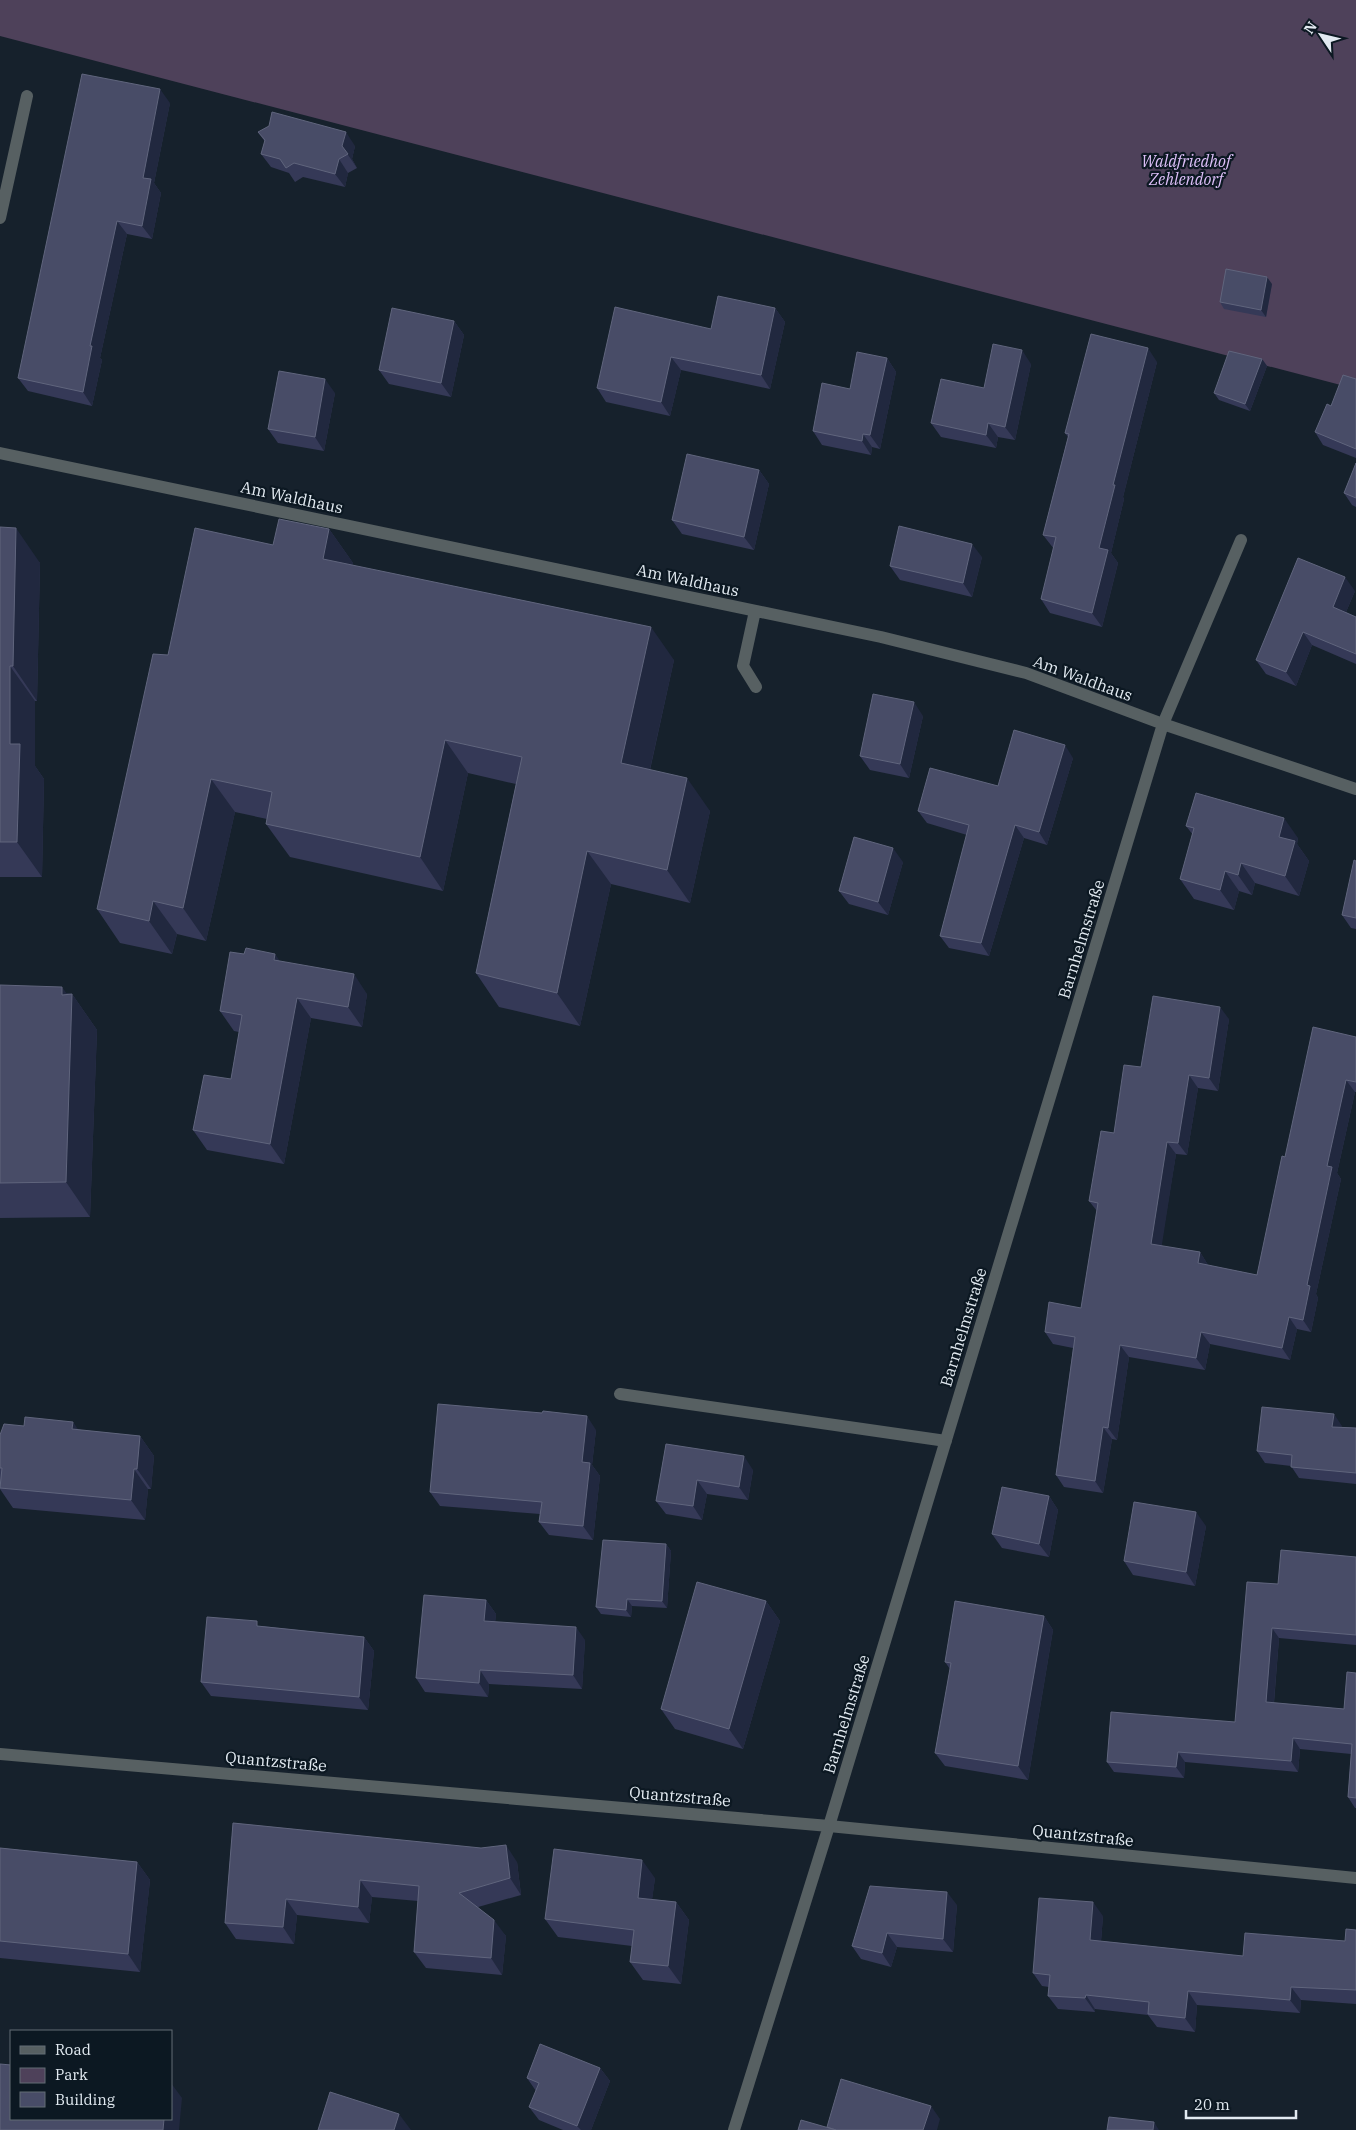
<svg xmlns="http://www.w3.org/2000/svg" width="1356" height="2130" viewBox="0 0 1356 2130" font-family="'IBM Plex Serif',serif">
  <rect width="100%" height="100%" fill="#16212c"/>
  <path fill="#4e415a" d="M0,0h1356v389l-1356,-353z"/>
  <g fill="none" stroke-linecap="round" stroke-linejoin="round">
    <path stroke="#576062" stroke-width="12" d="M0,218l27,-122
      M0,453l881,184 145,36 137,51 193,65
      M755,611l-12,55 13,21
      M620,1394l326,47
      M0,1754l829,72 527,52
      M734,2130l95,-304 334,-1102 78,-184"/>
  </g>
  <path fill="#353957" d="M170,103l-16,80 7,10 -9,46 -25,-5 -27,124 2,2 -10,46 -64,-15 -10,-13z
    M258,132l97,14 -3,13 5,9 -9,5 -3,14 -42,-10 -8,5 -6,-9 -18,-6 -10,-13 4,-12z
    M1272,284l-6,33 -42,-8 -4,-7z
    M775,308l10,14 -15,67 -89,-19 -11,46 -64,-14 -9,-14 114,-59z
    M454,321l10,14 -13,62 -62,-13 -10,-14z
    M887,358l9,14 -16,77 -8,-2 -1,8 -49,-10 -9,-14 37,-42z
    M1262,359l5,7 -17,45 -31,-11 -5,-7z
    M1157,362l-34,135 1,2 -13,54 7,10 -16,64 -52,-14 -9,-14 13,-50 -11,-14 25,-98 -3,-4z
    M1031,364l-16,76 -17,-3 -2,11 -55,-11 -10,-14 53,-35z
    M1356,379v79l-33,-13 -8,-13 16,-26z
    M335,393l-11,58 -46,-8 -10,-14z
    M1356,463v44l-4,-2 -8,-12z
    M759,470l10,14 -15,66 -72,-16 -10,-14z
    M0,527l40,36 -3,138h-2v65l9,13 -2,98h-42z
    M329,529l24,34 -1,2 322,95 -24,110 60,41 -20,92 -79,-19 -31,142 -81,-19 -23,-34 40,-189 -48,-11 -25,118 -153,-34 -24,-33 1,-5 -32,-7 -29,129 -29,-7 -5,20 -52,-11 -23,-34 71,-254 105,-110z
    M982,557l-10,40 -72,-17 -10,-14z
    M1355,591l-9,21 10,5v47l-44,-19 -16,41 -30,-12 -10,-14z
    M923,716l-14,62 -39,-8 -10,-14z
    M1073,758l-26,87 -23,-7 -35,118 -40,-8 -9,-12 27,-101 -40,-12 -9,-12 80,-25z
    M1186,826l112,12 -1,6 12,17 -10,35 -44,-13 -3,12 -13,-4 -5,19 -40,-11 -14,-20 13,-44z
    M1356,861v68l-5,-1 -9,-13z
    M903,862l-15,53 -39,-11 -10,-13z
    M280,961l87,33 -5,33 -51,-9 -27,146 -77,-14 -14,-20 38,-51 8,-47 -5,-1 -14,-20z
    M0,985l72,9 25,36 -7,187 -90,1z
    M1229,1019l-11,72 -20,-3 -11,67 -11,-1 -15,92 39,6 8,13 49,10 28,-118 71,-120v55h-1l-18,81 4,6 -25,115 2,4 -7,34 -14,-3 -7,31 -80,-16 -5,26 -76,-13 -12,83 -5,-1 -9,54 -39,-6 -8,-12 17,-127 -20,-4 -8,-12 36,-24 16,-97 -8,-10 25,-68 27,-66z
    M1342,1426l-1,1 15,1v56l-57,-6 -8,-12 -26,-3 -8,-12z
    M78,1430l62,6 14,20 -3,33h-3l-3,31 -132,-12 -13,-19v-54z
    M596,1430l-4,35 8,11 -7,64 -44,-5 -10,-13 1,-8 -100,-8 -10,-14z
    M666,1444l87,26 -5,30 -41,-6 -5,26 -36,-6 -10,-13z
    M1049,1496l9,14 -9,47 -47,-9 -10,-14z
    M1206,1526l-11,60 -62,-11 -9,-14z
    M666,1544l5,7 -4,57 -35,-2 -1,11 -30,-3 -5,-7z
    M1356,1557v88l-77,-7 -5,65 70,6 12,-36v135h-1l-7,-11 3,-43 -51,-5 -2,23 -113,-10 -1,16 -70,-6 -7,-10 128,-40 43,-138z
    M486,1600l10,14 -1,8 90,18 -3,49 -93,-5 -1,13 -63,-5 -9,-14z
    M766,1601l14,20 -37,128 -68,-20 -14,-20z
    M1044,1616l9,14 -25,150 -83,-14 -10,-13 15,-84 -5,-7z
    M261,1626l103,11 10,14 -6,59 -157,-14 -10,-14z
    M233,1823l284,39 4,33 -43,12 28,29 -4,39 -76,-7 -12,-16 4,-51 -46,-4 -3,26 -72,-8 -3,29 -58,-5 -11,-16z
    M0,1848l137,14 13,18 -10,92 -140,-14z
    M655,1878l-3,21 24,3 13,18 -8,64 -38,-4 -13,-18 2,-16 -74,-9 -13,-18z
    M957,1905l-4,47 -56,-5 -6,20 -30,-8 -9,-13z
    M1103,1916l-2,25 142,15 102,-15 11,-11v74l-55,-4 -1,13 -103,-8 -2,27 -38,-5 -9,-12 -53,-6v3l-37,-3 -10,-13 1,-9 -7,-1 -9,-13z
    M600,2068l10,13 -19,49h-28l-24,-10 -10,-13 7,-16 -9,-13z"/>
  <path fill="#21283f" d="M160,89l10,14 -16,80 7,10 -9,46 -10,-13 1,-48z
    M346,132l9,14 -3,13 5,9 -15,-22z
    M339,159l9,14 -3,14 -10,-13z
    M117,221l10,13 -27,124 2,2 -10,46 -9,-14 7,-46z
    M1267,277l5,7 -6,33 -5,-7z
    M775,308l10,14 -15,67 -9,-14z
    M454,321l10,14 -13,62 -10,-14z
    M1148,348l9,14 -34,135 1,2 -13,54 7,10 -16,64 -10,-14 7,-65 14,-63z
    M1022,350l9,14 -16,76 -10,-13z
    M671,357l10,13 -11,46 -9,-14z
    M887,358l9,14 -16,77 -10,-14z
    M1262,359l5,7 -17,45 -5,-7z
    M325,379l10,14 -11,58 -9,-14z
    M988,423l10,14 -2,11 -10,-13z
    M863,434l9,13 -1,8 -9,-14z
    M759,470l10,14 -15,66 -10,-13z
    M16,528l24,35 -3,138 -24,-35z
    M329,529l24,34 -7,29 -23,-33z
    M972,544l10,13 -10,40 -9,-14z
    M1345,577l10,14 -13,30 -9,-14z
    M651,627l23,33 -30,136 -23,-33z
    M1303,632l9,13 -16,41 -10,-14z
    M10,666l25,35v65l9,13 -2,98 -25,-35 -7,-98z
    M914,702l9,14 -14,62 -9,-14z
    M445,740l23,33 -25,118 -23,-34z
    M1065,745l8,13 -26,87 -8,-13z
    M687,778l23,33 -20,92 -23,-33z
    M211,779l24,33 -29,129 -23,-33z
    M1284,818l14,20 -1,6 12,17 -10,35 -14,-20 -6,-39z
    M1015,825l9,13 -35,118 -8,-13z
    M893,848l10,14 -15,53 -10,-13z
    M587,851l24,33 -31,142 -23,-33z
    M1241,863l14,20 -3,12 -14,-20z
    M1225,871l14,20 -5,19 -14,-20z
    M153,901l24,33 -5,20 -23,-33z
    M275,954l14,20 -15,-14z
    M354,974l13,20 -5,33 -14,-20z
    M62,987l10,14v-7l25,36 -7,187 -24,-35z
    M297,998l14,20 -27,146 -14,-20z
    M1220,1007l9,12 -11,72 -9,-13z
    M1189,1075l9,13 -11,67 -9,-12z
    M1346,1080l9,12 -18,81 4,6 -25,115 2,4 -7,34 -8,-12 4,-35 20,-119z
    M1167,1142l9,12 -16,103 -9,-13z
    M1200,1252l8,13 -2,10 -8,-12z
    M1289,1317l8,12 -7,31 -8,-12z
    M1201,1332l9,12 -5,26 -9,-12z
    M1120,1345l9,12 -12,83 -9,-12z
    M1334,1414l8,12 -2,12 -8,-11z
    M587,1416l9,14 -4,35 8,11 -7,64 -10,-14 -1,-64z
    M73,1422l14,20 -15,-13z
    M1103,1427l9,12 -9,54 -8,-12z
    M140,1436l14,20 -3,33 -14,-20z
    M744,1456l9,14 -5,30 -9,-13z
    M134,1469l14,20 -3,31 -14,-20z
    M697,1480l10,14 -5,26 -9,-14z
    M1049,1496l9,14 -9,47 -10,-13z
    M1196,1512l10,14 -11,60 -9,-14z
    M666,1544l5,7 -4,57 -5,-7z
    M627,1599l5,7 -1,11 -5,-7z
    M486,1600l10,14 -2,21 -10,-14z
    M766,1601l14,20 -37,128 -14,-20z
    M1044,1616l9,14 -25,150 -10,-14z
    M576,1627l9,13 -3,49 -9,-14z
    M1272,1628l7,10 -6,74 -7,-10z
    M364,1637l10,14 -6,59 -9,-13z
    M480,1670l9,14 -1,13 -9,-14z
    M1293,1738l7,11 -2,23 -7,-11z
    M1178,1752l7,10 -1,16 -8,-11z
    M506,1845l11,17 4,33 -11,-17z
    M642,1860l13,18 -5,38 -12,-18z
    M137,1862l13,18 -10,92 -12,-18z
    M360,1880l12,17 -3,26 -11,-16z
    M947,1892l10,13 -4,47 -10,-13z
    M286,1899l11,16 -3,29 -11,-17z
    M676,1902l13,18 -8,64 -13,-18z
    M1093,1902l10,14 -3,38 -10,-14z
    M494,1920l12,16 -4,39 -11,-17z
    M887,1933l10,14 -6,20 -9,-14z
    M1291,1987l10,13 -1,13 -10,-13z
    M1188,1991l9,14 -2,27 -10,-14z
    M1086,1995l9,14v3l-10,-14z
    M600,2068l10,13 -19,49h-10l-4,-4z
    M171,2083l11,15 -3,32h-16l1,-11h7z
    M931,2106l9,13 -3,11h-14z
    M399,2114l12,16h-17z
    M1154,2122l5,8h-6z"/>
  <path fill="#484c67" stroke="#60657d" d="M82,74l78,15 -17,89 8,1 -9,47 -25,-5 -27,125h2l-9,46 -65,-14z
    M272,112l74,20 -4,14 6,8 -9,5 -4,15 -41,-11 -8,5 -6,-9 -19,-5 4,-14 -7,-8 11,-6z
    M1226,269l41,8 -6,33 -41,-8z
    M718,296l57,12 -14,67 -90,-18 -10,45 -64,-14 18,-81 96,22z
    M392,308l62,13 -13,62 -62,-13z
    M1091,334l57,14 -35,137h2l-16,63 9,2 -16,63 -51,-14 15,-62 -13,-2 26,-101 -4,-1z
    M993,344l29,6 -17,77 -17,-4 -2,12 -55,-12 10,-44 43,9z
    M1229,351l33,8 -17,45 -31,-11z
    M857,352l30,6 -17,77 -7,-1 -1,7 -49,-10 9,-48 28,6z
    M279,371l46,8 -10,58 -47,-8z
    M1343,375l13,4v70l-41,-17 12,-28 4,2z
    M687,454l72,16 -15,67 -72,-17z
    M1356,463v35l-12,-5z
    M279,519l50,10 -6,30 328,68 -30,136 66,15 -20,92 -80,-19 -30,142 -81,-20 46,-216 -77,-17 -25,117 -154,-33 6,-32 -61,-13 -28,129 -30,-7 -4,20 -52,-12 56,-255 15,1 27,-127 78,17z
    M899,526l73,18 -9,39 -73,-17z
    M0,527l16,1 -3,138h-3v78h10l-3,98h-17z
    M1298,558l47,19 -12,30 23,10v37l-53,-22 -17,40 -30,-12z
    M873,694l41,8 -14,62 -40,-8z
    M1014,730l51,15 -26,87 -24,-7 -34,118 -41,-7 29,-111 -51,-14 12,-43 68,18z
    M1196,793l88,25 -5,19 16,4 -10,35 -44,-13 -3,12 -13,-4 -5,19 -40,-11 14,-51 -8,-2z
    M854,837l39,11 -15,54 -39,-11z
    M1354,860l2,1v57l-14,-3z
    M246,948l29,6 -1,6 80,14 -6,33 -51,-9 -27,146 -77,-14 11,-55 27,4 11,-64 -22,-4 10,-59 14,2z
    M0,985l62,2v8l10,-1 -6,188 -66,1z
    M1153,996l67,11 -11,71 -20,-3 -11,68 -11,-1 -16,102 49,8 -2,11 59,12 25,-119 3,1 28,-130 43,10v45l-10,-2 -19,86 5,1 -25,118 3,1 -7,34 -14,-3 -7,31 -81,-16 -5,26 -76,-13 -12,83 -5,-1 -8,54 -39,-6 19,-138 -30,-5 4,-30 32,6 17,-105 -9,-2 12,-70 13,2 10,-68 17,2z
    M438,1404l104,9 1,-2 44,5 -5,46 8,1 -7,63 -44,-4 3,-20 -112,-10z
    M1262,1407l72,7 -2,13 24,1v45l-65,-6 1,-12 -35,-4z
    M25,1417l48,5 -1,7 68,7 -3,33h-3l-3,31 -131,-12 2,-20h-2v-33l4,-11 20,2z
    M666,1444l78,12 -5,31 -42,-7 -4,26 -37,-5z
    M1002,1487l47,9 -10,48 -47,-10z
    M1134,1502l62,10 -10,60 -62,-11z
    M603,1540l63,4 -4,57 -35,-2 -1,11 -30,-3z
    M1281,1550l75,7v78l-84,-7 -6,74 78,7 3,-37 9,1v125l-8,-1 4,-53 -59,-6 -2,23 -113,-9 -2,15 -69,-5 4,-50 124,10 12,-140 31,2z
    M697,1582l69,19 -37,128 -68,-20z
    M424,1595l62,5 -2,21 92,6 -3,48 -93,-5 -1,13 -63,-5z
    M955,1601l89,15 -26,150 -83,-13 16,-90 -6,-1z
    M207,1617l50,4v5l107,11 -5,60 -158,-15z
    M233,1823l248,25 25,-3 4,33 -51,15 35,27 -3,38 -77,-6 5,-66 -59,-6 -2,27 -72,-8 -3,28 -58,-4z
    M0,1848l137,14 -9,92 -128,-13z
    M554,1849l88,11 -4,38 38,4 -8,64 -38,-4 4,-32 -89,-11z
    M870,1886l77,6 -4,47 -56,-6 -5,20 -30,-7z
    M1039,1898l54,4 -3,38 153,16 2,-23 100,8 1,-12 10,1v60l-65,-3 -1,13 -102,-9 -3,27 -37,-4 1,-12 -63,-7 -1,3 -37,-2 2,-21 -17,-2z
    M540,2044l60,24 -23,58 -48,-19 10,-24 -12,-5z
    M0,2064l11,1v54h153l-1,11h-163z
    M841,2079l90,27 -8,24h-87l-9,-3z
    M330,2092l69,22 -5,16h-76z
    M1109,2117l45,5 -1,8h-46z
    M801,2120l35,10h-38z"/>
  <g text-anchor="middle" stroke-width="4.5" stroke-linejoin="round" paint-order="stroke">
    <g font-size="16" font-style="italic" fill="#ddbff8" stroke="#0c1822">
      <text x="1186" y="167">Waldfriedhof<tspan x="1186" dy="18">Zehlendorf</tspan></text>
    </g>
    <g font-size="16" fill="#e2eaf1" stroke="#0c1822">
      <text transform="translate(292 497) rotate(12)" y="6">Am Waldhaus</text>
      <text transform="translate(688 580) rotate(12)" y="6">Am Waldhaus</text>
      <text transform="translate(1083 678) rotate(20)" y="6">Am Waldhaus</text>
      <text transform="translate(1081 939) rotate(-73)" y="6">Barnhelmstraße</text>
      <text transform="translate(963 1327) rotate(-73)" y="6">Barnhelmstraße</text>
      <text transform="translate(846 1714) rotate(-73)" y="6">Barnhelmstraße</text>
      <text transform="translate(276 1761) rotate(5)" y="6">Quantzstraße</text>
      <text transform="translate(680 1796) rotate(5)" y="6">Quantzstraße</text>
      <text transform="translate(1083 1835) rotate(6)" y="6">Quantzstraße</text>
    </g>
  </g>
  <rect x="10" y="2030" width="162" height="90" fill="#0c1822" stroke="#626c75"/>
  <rect x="20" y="2046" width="25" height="8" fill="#576062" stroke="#626c75"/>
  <text x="55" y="2055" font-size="15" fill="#e2eaf1">Road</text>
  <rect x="20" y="2068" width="25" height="15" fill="#4e415a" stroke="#626c75"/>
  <text x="55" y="2080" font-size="15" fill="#e2eaf1">Park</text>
  <rect x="20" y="2092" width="25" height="15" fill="#484c67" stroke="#626c75"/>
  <text x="55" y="2105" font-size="15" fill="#e2eaf1">Building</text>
  <g transform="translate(1321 35) rotate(305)" stroke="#0c1822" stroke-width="4" paint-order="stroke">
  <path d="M0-4L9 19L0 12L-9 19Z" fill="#e2eaf1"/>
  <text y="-8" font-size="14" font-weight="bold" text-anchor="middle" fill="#e2eaf1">N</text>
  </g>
  <path d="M1186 2110v8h110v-8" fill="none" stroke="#e2eaf1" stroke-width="2.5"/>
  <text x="1194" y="2110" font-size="15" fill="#e2eaf1" stroke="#0c1822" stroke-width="4" paint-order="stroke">20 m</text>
</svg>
